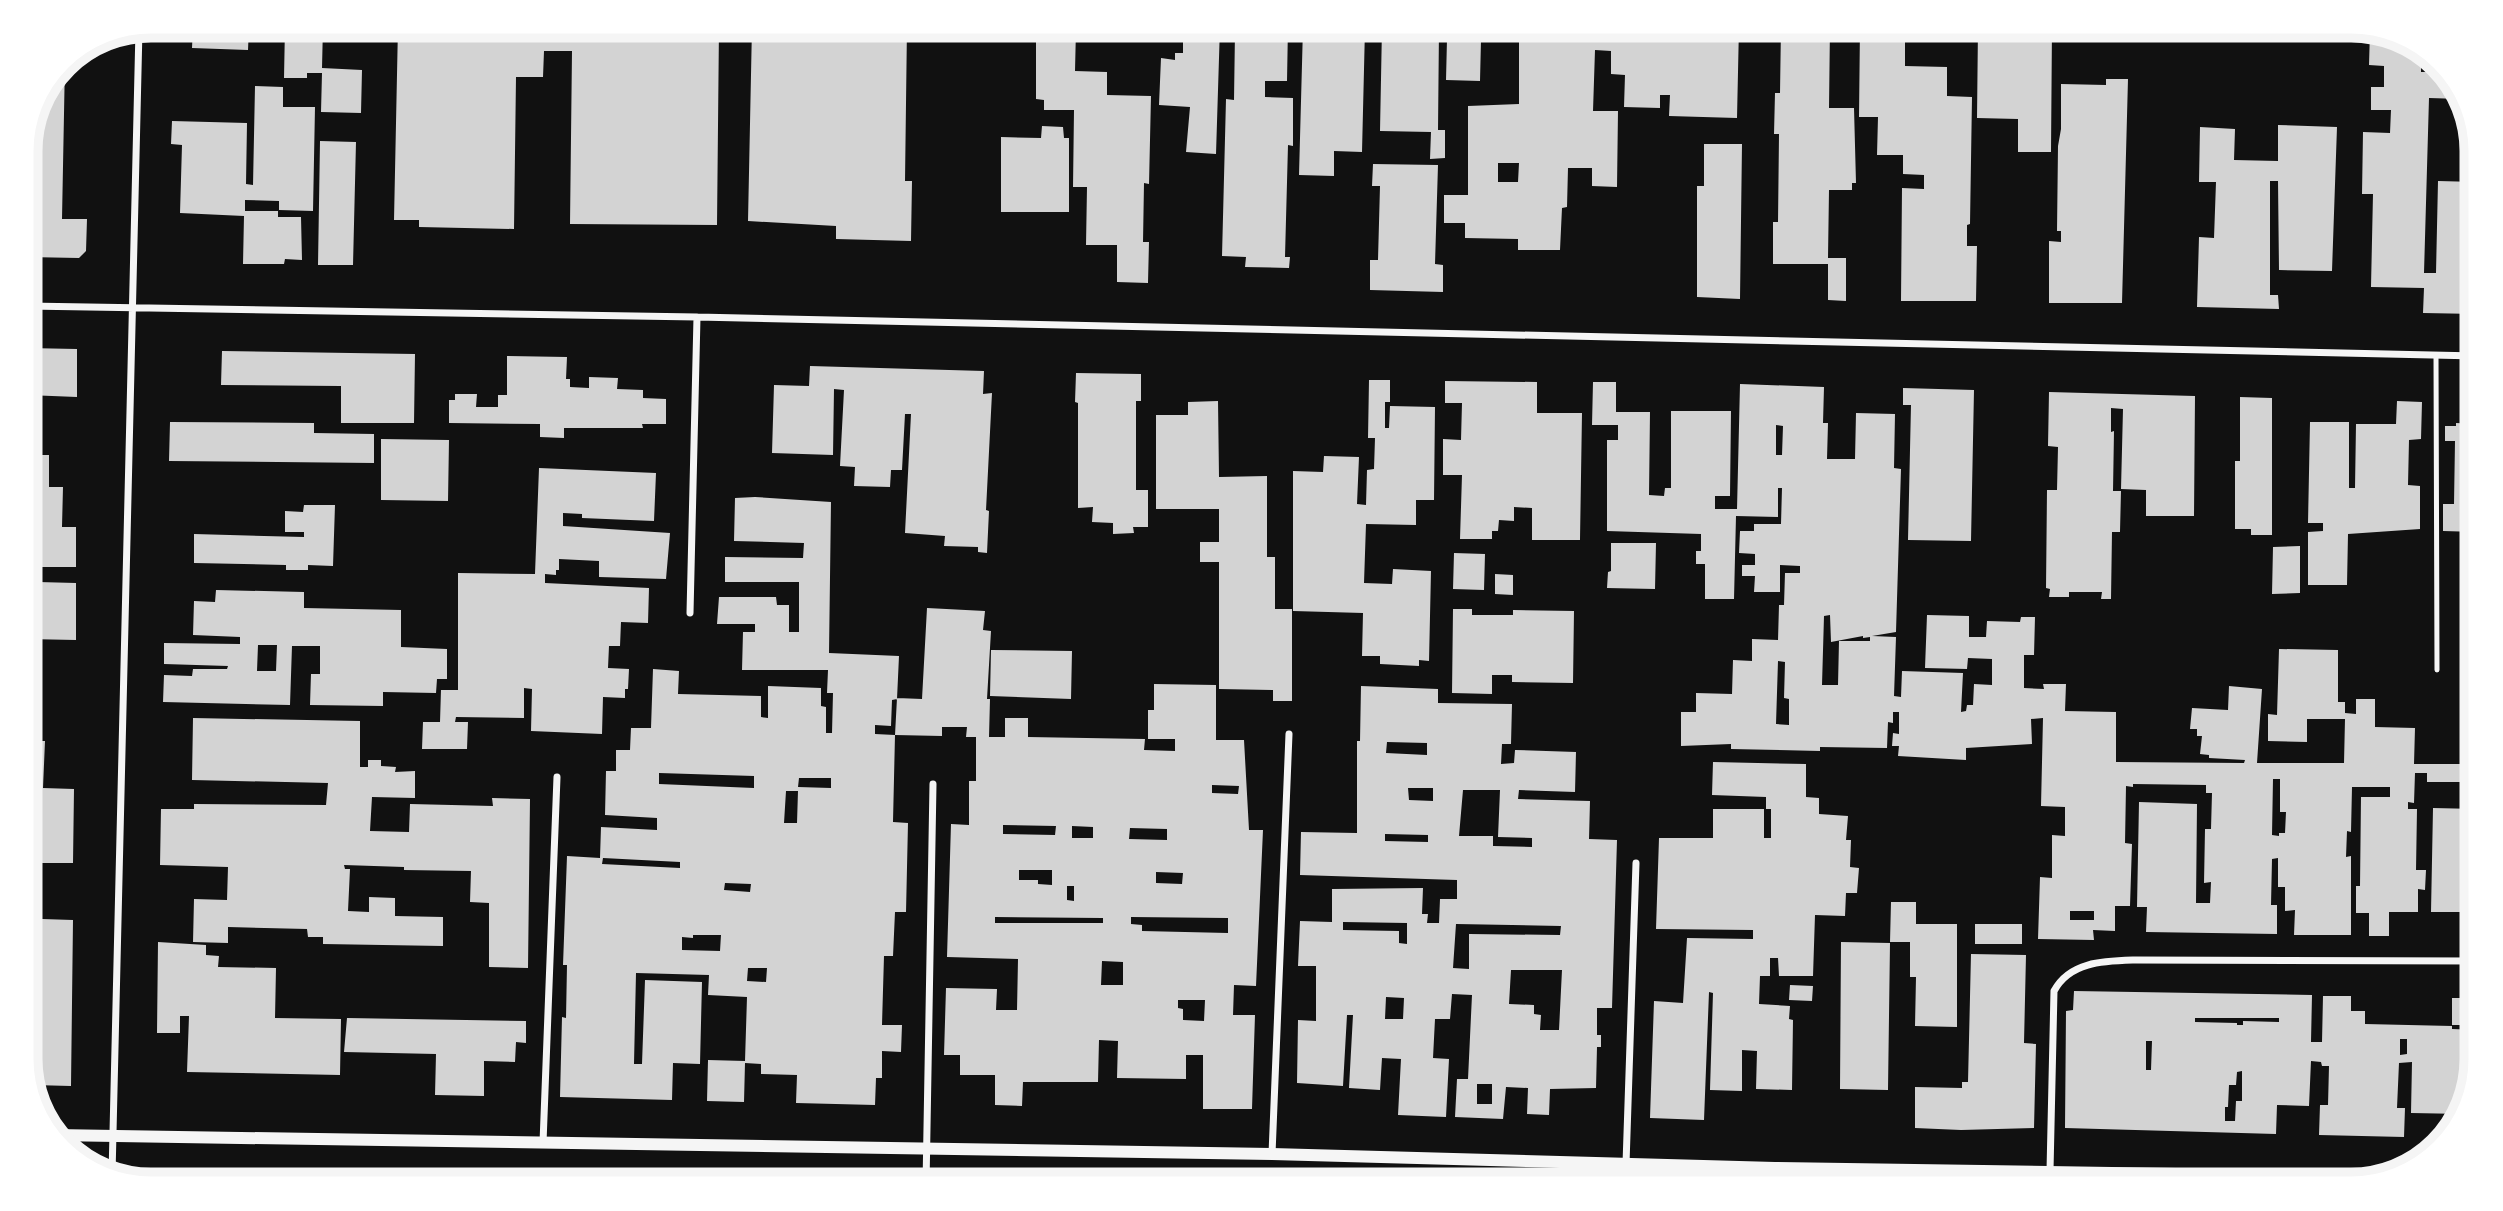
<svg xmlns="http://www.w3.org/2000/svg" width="2503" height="1211" viewBox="0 0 2503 1211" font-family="'Fira Sans Condensed',sans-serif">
  <rect width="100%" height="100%" fill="#111"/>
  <path fill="#d3d3d3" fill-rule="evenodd" d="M193,26h56l-1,24 -56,-2z
    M285,26h38l-1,42 40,2 -1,43 -40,-1 1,-39h-15v5h-23z
    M398,26h131v15h15v-15h175l-2,199 -147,-1 2,-173h-28l-1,26h-27l-2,152 -95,-2v-7h-25z
    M752,26h155l-2,155h7l-1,60 -75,-2v-13l-88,-5z
    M1026,26h88v3h-38l-1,42 32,1v23l44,1 -2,88 -5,-1 -1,59h6l-1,41 -31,-1v-37h-31l1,-58h-14l1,-77h-30v-10l-8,-1v-57h-10z
    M1152,26h68l-4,128 -30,-2 4,-45 -31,-2 2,-47 14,2v-7h8v-11l-31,-1z
    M1231,26h57l-1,55h-22v16l28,1v48l-5,-1 -3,112h5l-1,11 -44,-1 1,-10 -24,-1 4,-157 8,1 1,-69h-4z
    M1519,26h220l-2,92 -68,-2 1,-21h-10v13l-36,-1 1,-32 -14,-1v-23l-16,-1 -2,61h25l-1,76 -25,-1v-18h-24l-1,39 -5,1 -2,42h-42v-11l-53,-1v-15h-21v-28h24v-89l51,-2zM1498,163h21l-1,19h-20z
    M1781,26h49l-1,82h25l2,75h-4v7h-23l-1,68h18v43l-18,-1v-36h-55v-42h5l1,-88h-5l1,-41h5z
    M1860,26h45v40l42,1v29l25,1 -2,127 -3,1v21h10l-1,55h-75l1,-113 22,1v-14l-21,-1v-19h-26l1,-38h-19z
    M1978,26h74l-1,126h-33v-33l-41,-1z
    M1303,27l62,1 -3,124 -28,-1v25l-35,-1z
    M1382,27l57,1 -1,102h7v28l-15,1 1,-27 -51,-1z
    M2370,31l36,8 15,13v20h9v-12l26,22 5,17 -32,-1 -5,175h12l2,-92 39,1v132l-54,-1 1,-25 -53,-1 2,-93h-11l1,-62 27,1 1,-23h-20v-23h13v-21l-15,-1z
    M1447,39l34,1 -1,41 -34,-1z
    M65,61l-3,158h25l-1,32 -7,7 -52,-1 -1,-113z
    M2106,79h22l-6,224h-73v-62l12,1v-11h-4l1,-85 3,-17v-45l45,1z
    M255,86l28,1v20h32l-2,104 -34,-1v-9l-34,-1v11h33v6h23l1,43 -17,-1 -1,5h-41l1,-48 -64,-3 2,-68 -11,-1 1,-23 75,2 -1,61 7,1z
    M2278,125l59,2 -5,144 -53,-1 -1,-89h-8v114h8l1,14 -82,-2 2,-70 15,1 2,-56h-17l1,-55 35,2 -1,31 44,1z
    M1042,126l21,1 1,11h5v74h-68v-75l40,1z
    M320,141l36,1 -3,123h-35z
    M1704,144h38l-2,155 -43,-2v-111h7z
    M1373,164l65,1 -3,99 8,1v27l-73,-2v-30h8l2,-74h-8z
    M27,348l50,1v48l-50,-2z
    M222,351l193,3 -1,69h-73v-37l-120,-1z
    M507,356l60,1 -1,22h4v8l19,1v-11l29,1 -1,11 26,1v8l23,1v25h-24l1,4h-79v10l-24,-1v-13l-91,-1v-23h6v-6h22l-1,13h22v-12h9z
    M810,366l174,5 -1,23 9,-1 -6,117 3,1 -2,42 -9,-1v-5l-34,-1 1,-10 -40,-3 6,-119h-6l-3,56h-11l-1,17 -36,-1 1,-19 -15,-1 4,-76 -10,-1 -1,66 -61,-2 2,-68 35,1z
    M1076,373l65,1v27h-5v89h12v37h-15l1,6 -21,1v-11l-21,-1 1,-15 -15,1v-105l-3,-1z
    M1369,380h21v22h-5v26h4l1,-22 45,1 -1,93h-18v25l-50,-1 -2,59 28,1 1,-15 38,2 -2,90 -10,-1v6l-39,-2v-8h-18l1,-43 -70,-2v-140l30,1 1,-16 35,1 -2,47 9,1 1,-35 7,-1 1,-31h-7z
    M1445,381l92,1v31h45l-2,127h-48v-32l-18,-1v14l-15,-1 -1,11h-6v8h-32l2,-64h-19v-36l18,1 1,-37h-17z
    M1593,382h23v30h34l-1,83 15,1 1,-8h6v-77h60l-1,85h-15v13h22l3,-125 84,3 -1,36h5l-1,36h28l1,-46 39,1 -1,54 7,1 -5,163 -24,4 24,1 -2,59 7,1 1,-26 61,2 -2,39 5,-1 1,-6h6l1,-21 18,1v-26l-24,-1 -1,11 -42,-1 2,-53 42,1v21h17l1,-16 33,1 1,-5h14l-1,38h-10v33l20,1 -1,-5h23l-1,27 51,1v50l128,1 1,-3 -36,-2v-3l-9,-1 2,-18h-5v-7h-7l2,-21 36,2 1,-24 33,3 -5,74h87l1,-44h-38v23l-39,-1v-27l9,1 2,-66 59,1v52h7v11l11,1v-15h19v28l40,1 -1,36h63v22h-14l1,-4h-37v-9h-12l-1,30 -6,-1v7h9l-1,61h10l-1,20 -7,-1v23h-29v24h-20v-23h-13v-27h4l1,-89h29v-10h-38l-1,45 -4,-1 -1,26 5,-1v79h-57l1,-25 -10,1v-24h-7v-29l-6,1 -1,46h6v29l-131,-2 1,-25h-10l2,-105 58,2 -1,99h14l1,-21 -7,1 1,-54h6l1,-36h-6v-8l-73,-1v3l-7,-1 -1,57 7,1 -2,62h-15v25l-22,-1 1,10 -56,-1 2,-62 12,1v-43l13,1v-29l-24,-1 2,-88 -12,1 1,25 -66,4v12l-68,-4 1,-10h-7l1,-13 6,1v-22h-6v11l-5,-1 -1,26 -67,-1v4l-89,-2v-5l-50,2v-34h15v-19l36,1 1,-34 19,1v-22l26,1 1,-35h5l1,-32h15v-7l-20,-1v27h-26l1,-16h-13v-11h13v-11l-16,-1 1,-22h14v-7h27l1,-36h-4v29l-42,-1 -2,83h-29v-35h-9v-13h5v-17l-94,-3v-91h11v-15h-26zM1776,425l7,1 -1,29h-6zM1830,615l1,27 32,-6v2l7,-1v4h-31l-1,44h-16l2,-69zM1778,661l7,1 -1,36 5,1v26l-13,-1zM2273,779h7v33h6l-1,21h-6v3l-7,-1zM2070,911h24v9h-24z
    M1903,388l71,2 -3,151 -63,-1 3,-135h-8z
    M2049,392l146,4 -1,120h-48v-26l-25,-1 2,-80 -12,-1v24l3,-1 -1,60h8l-1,41h-8l-1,67h-10l1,-7h-33v5h-20l1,-8 -4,-1 1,-98h10l1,-43 -10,-1z
    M2240,397l32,1v137h-21v-6h-16v-68h5z
    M1218,401l1,76 48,-1v81h8v52h17v92h-19v-11l-54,-1v-127h-19v-20h19v-33h-63v-94h32v-13z
    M2397,401l25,1 -1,37 -12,1 -1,45 12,1v43l-72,5 -1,51h-39v-53l15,-1v-8h-15l2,-101h39v66h6l1,-64h40z
    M170,422l144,1v10l60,1v29l-205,-2z
    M2456,423l21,1v108l-34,-1v-27h11l1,-63h-10v-15h11z
    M381,439l68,1 -1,61 -67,-1z
    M27,455h22v32h14l-1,40h14v40h-37l-1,15 38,1v57l-49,-1v-106h3l1,-8 -3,1 -1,-13z
    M539,468l117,5 -2,48 -72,-3v-4l-19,-1v13l107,7 -4,46 -67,-2v-16l-40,-2v11h-3v5l-11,-1v9l104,5 -1,35 -27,-1 -1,24h-11l-1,22 21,1 -1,20h-3v9l-22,-1 -1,37 -71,-3 1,-42 -8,-1v30l-68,-1 -1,5h13l-1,27h-45l1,-27h17l1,-32h17v-117l77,1z
    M755,497l76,5 -2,151 70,3 -2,43 -5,1 -1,26 -16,-1v9l20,1 2,-37 25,1 5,-91 58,3 -2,19 8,1 -4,68h3l-1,38h16v-19h23v19l117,2 -1,11 31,1v-12h-27v-29h6v-26l62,1v55h28l5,90h14l-7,156 -22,-1 -1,30h22l-3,94h-49v-54h-17v24l-69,-1 1,-37 -19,-1 -1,42h-75l-1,24 -27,-1v-30h-35v-20h-16l2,-67 51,1 -1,21h21l1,-51 -71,-2 4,-133 18,1v-44h7v-44h-10l1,-10h-25v9l-47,-1 -2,87 15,1 -2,89h-11l-2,44h-9l-2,69h20l-1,27 -19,-1v27h-6l-1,27 -79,-2 1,-28 -36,-1v-10l-16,-1 -1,39 -37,-1 1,-41 37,1 2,-64 -39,-2 1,-20 -73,-2 -2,91h8l3,-84 57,2 -2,82 -27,-1 -1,37 -112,-3 2,-80 4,1 1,-53h-4l4,-109 33,2 1,-31 56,3v-12l-52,-3 1,-44h10v-21h14l1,-22h20l2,-59 26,2 -1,23 83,2v21l7,1v-32l53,2v18l5,1v26h6l1,-40h-6l1,-23h-86l1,-38h12v-8h-38l2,-27h57l1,8h12v27h10v-50h-74v-25l78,1 1,-15 -70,-2 1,-43zM659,773l95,3v12l-95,-4zM799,778h32v10l-33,-1zM1212,785l27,1 -1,8 -26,-1zM786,791h12l-1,32h-13zM1003,825l53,1 -1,9 -52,-1zM1072,826l21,1v11h-21zM1130,828l37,1v11l-38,-1zM603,858l77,4v6l-78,-4zM1019,870h33v15l-14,-1v-4h-19zM1156,872l27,1 -1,11 -26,-1zM725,883l26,1 -1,8 -26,-2zM1067,886h7v15l-7,-1zM995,917l108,1v5h-108zM1131,917l97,1v15l-86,-2v-6l-11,-1zM693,935h28l-1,16 -38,-1v-13l11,1zM1102,961l21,1v23h-22zM748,968h19l-1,14 -19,-1zM1178,1000h27l-1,21 -21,-1v-11l-5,-1z
    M304,505h31l-2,61 -25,-1v5h-22v-5l-92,-2v-29l110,3v-5h-19v-21l18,1z
    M1611,543h45l-1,46 -48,-1 1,-16 3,-1z
    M2300,546v47l-28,1 1,-47z
    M1454,553l31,1 -1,36 -31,-1z
    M1495,574l18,1v20l-18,-1z
    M216,590l88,2v16l97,2v37l46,2v30h-10l-1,14 -53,-1v14l-73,-1 1,-31h9v-28h-28l-2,59 -127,-3 1,-27 28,1 1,-7h34l1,-3 -64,-2v-21l76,1v-7l-47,-2 1,-34 21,1zM258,645h19l-1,26h-19z
    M1453,609h19v6h41v-5l61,1 -1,72 -61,-1v-7h-20v19l-40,-1z
    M991,650l81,1 -1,48 -81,-3z
    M1361,686l77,3v14l74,1 -1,40h-9l-1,20 13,-1 1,-13 61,2 -1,40 -56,-2 -1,9 72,2 -1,38 28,1 -5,168h-15v27h4v12h-4l-1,41 -46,1 -1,26 -22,-1 1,-26 -22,-1 -3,32 -48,-2 2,-38h11l4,-84 -20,-1 -2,25h-15l-2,39 16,1 -3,58 -48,-2 3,-56 -19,-1 -2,32 -31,-2 4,-73h-6l-4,71 -46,-3 1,-63 18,1v-55h-18l2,-45 32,1v-33l91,-1 -1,26h6l-1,9h12l1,-24h17v-19l-157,-5 1,-43 56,1v-92h3zM1387,742l40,1v12l-41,-2zM1408,788h25v13l-24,-1zM1463,790h37l-2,47 34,1v9l-39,-1v-10h-34zM1385,834l43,1v7l-43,-1zM1343,922l64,1v21l-8,-1v-12l-56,-1zM1456,924l105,2 -1,9 -91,-1v35l-16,-1zM1511,970h51l-3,60h-19l1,-15 -7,-1v-9l-25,-1zM1386,997l18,1 -1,21h-18zM1477,1084h15v20h-15z
    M193,718l167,3v46h8v-7h13v6l15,1 -1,5 20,-1v27l-43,-1 -2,34 39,1 1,-28 83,2 -1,-8 38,1 -2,169 -39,-1v-64l-19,-1 1,-31 -67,-1v-3l-60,-2 1,4h5l-2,42 21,1v-15l26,1v18l48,1v29l-120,-2v-7h-15l-1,-8 -79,-2v16l-35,-1 1,-43 33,1 1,-33 -68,-2 1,-56h33v-5l132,1 2,-22 -136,-3z
    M27,741h18l-2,47 31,1 -1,74h-31v56l31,1 -2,166 -38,-1 -6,-17z
    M1713,762l93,2v33l13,1v16l29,2 -2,24h5l-1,27 9,1 -2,25h-11l-1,23 -30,-1 -2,61h-34l-1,-18h-8v18h-10l-1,28 31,2 -1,13 4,1 -1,70 -36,-1 1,-38 -15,-1v41l-32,-1 3,-97 -4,-1 -5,128 -54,-2 4,-117 29,2 4,-65 66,1v-9l-97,-1 3,-91h54v-29h51v29h7v-29h-5v-12l-54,-2z
    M2433,808l44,1v129l-17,-1 1,-25h-30z
    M1891,902h25v22h41v103l-42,-1 1,-49h-6v-35h-20z
    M1975,924h47v20h-47z
    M158,942l48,3v10l13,1 -1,11 58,1 -1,50 66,1 -1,56 -153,-3 2,-56h-9v17h-23z
    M1841,942l49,1 -2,147 -48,-1z
    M1971,954l55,1 -2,88 12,1 -2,84 -73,2 -46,-2v-41l47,1v-6h6z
    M1790,985l23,1 -1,15 -23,-1z
    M2074,991l238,4 -1,47h11l1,-46h28v15h14v13l87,2v3l25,1v29l-13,55 -53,-1 1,-51 -13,1 -2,45h8l-1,29 -85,-2 1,-30h8l1,-39h-7l-1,-4 -10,-1 -2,45 -32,-1 -1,29 -211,-6 1,-117 7,-1zM2195,1018h84v4l-36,-1v4h-6v-2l-42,-1zM2400,1039h7v15l-7,1zM2146,1041h6l-1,29h-5zM2242,1071v30h-6l-1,20h-10v-14h3l1,-22h7l1,-13z
    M2452,998h25l-1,27h-24z
    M347,1018l179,3v22l-10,-1 -1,20 -31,-1v35l-49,-1 1,-41 -92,-2z
    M232,1178l138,3v4h-138z"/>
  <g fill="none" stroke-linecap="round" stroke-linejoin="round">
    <path stroke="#f5f5f5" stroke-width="5" d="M2436,356l1,314"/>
    <path stroke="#f5f5f5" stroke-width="7" d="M27,306l670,11 1780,39
      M690,613l7,-296
      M543,1143l14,-366
      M1272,1154l17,-420
      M1626,1164l10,-301
      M2050,1171l4,-180c16,-30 51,-30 82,-31l341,1
      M112,1175l27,-1146
      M926,1185l7,-401
      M1775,1185v-17"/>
    <path stroke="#f5f5f5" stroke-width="12" d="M54,1135l1218,19 503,14 602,9"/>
  </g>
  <path d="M0 0H2503V1211H0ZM151 38H2351A113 113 0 0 1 2464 151V1059A113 113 0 0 1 2351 1172H151A113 113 0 0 1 38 1059V151A113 113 0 0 1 151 38Z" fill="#fff" fill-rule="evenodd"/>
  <path fill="none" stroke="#f5f5f5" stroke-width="9" d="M151 38H2351A113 113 0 0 1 2464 151V1059A113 113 0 0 1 2351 1172H151A113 113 0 0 1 38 1059V151A113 113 0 0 1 151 38Z"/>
</svg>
